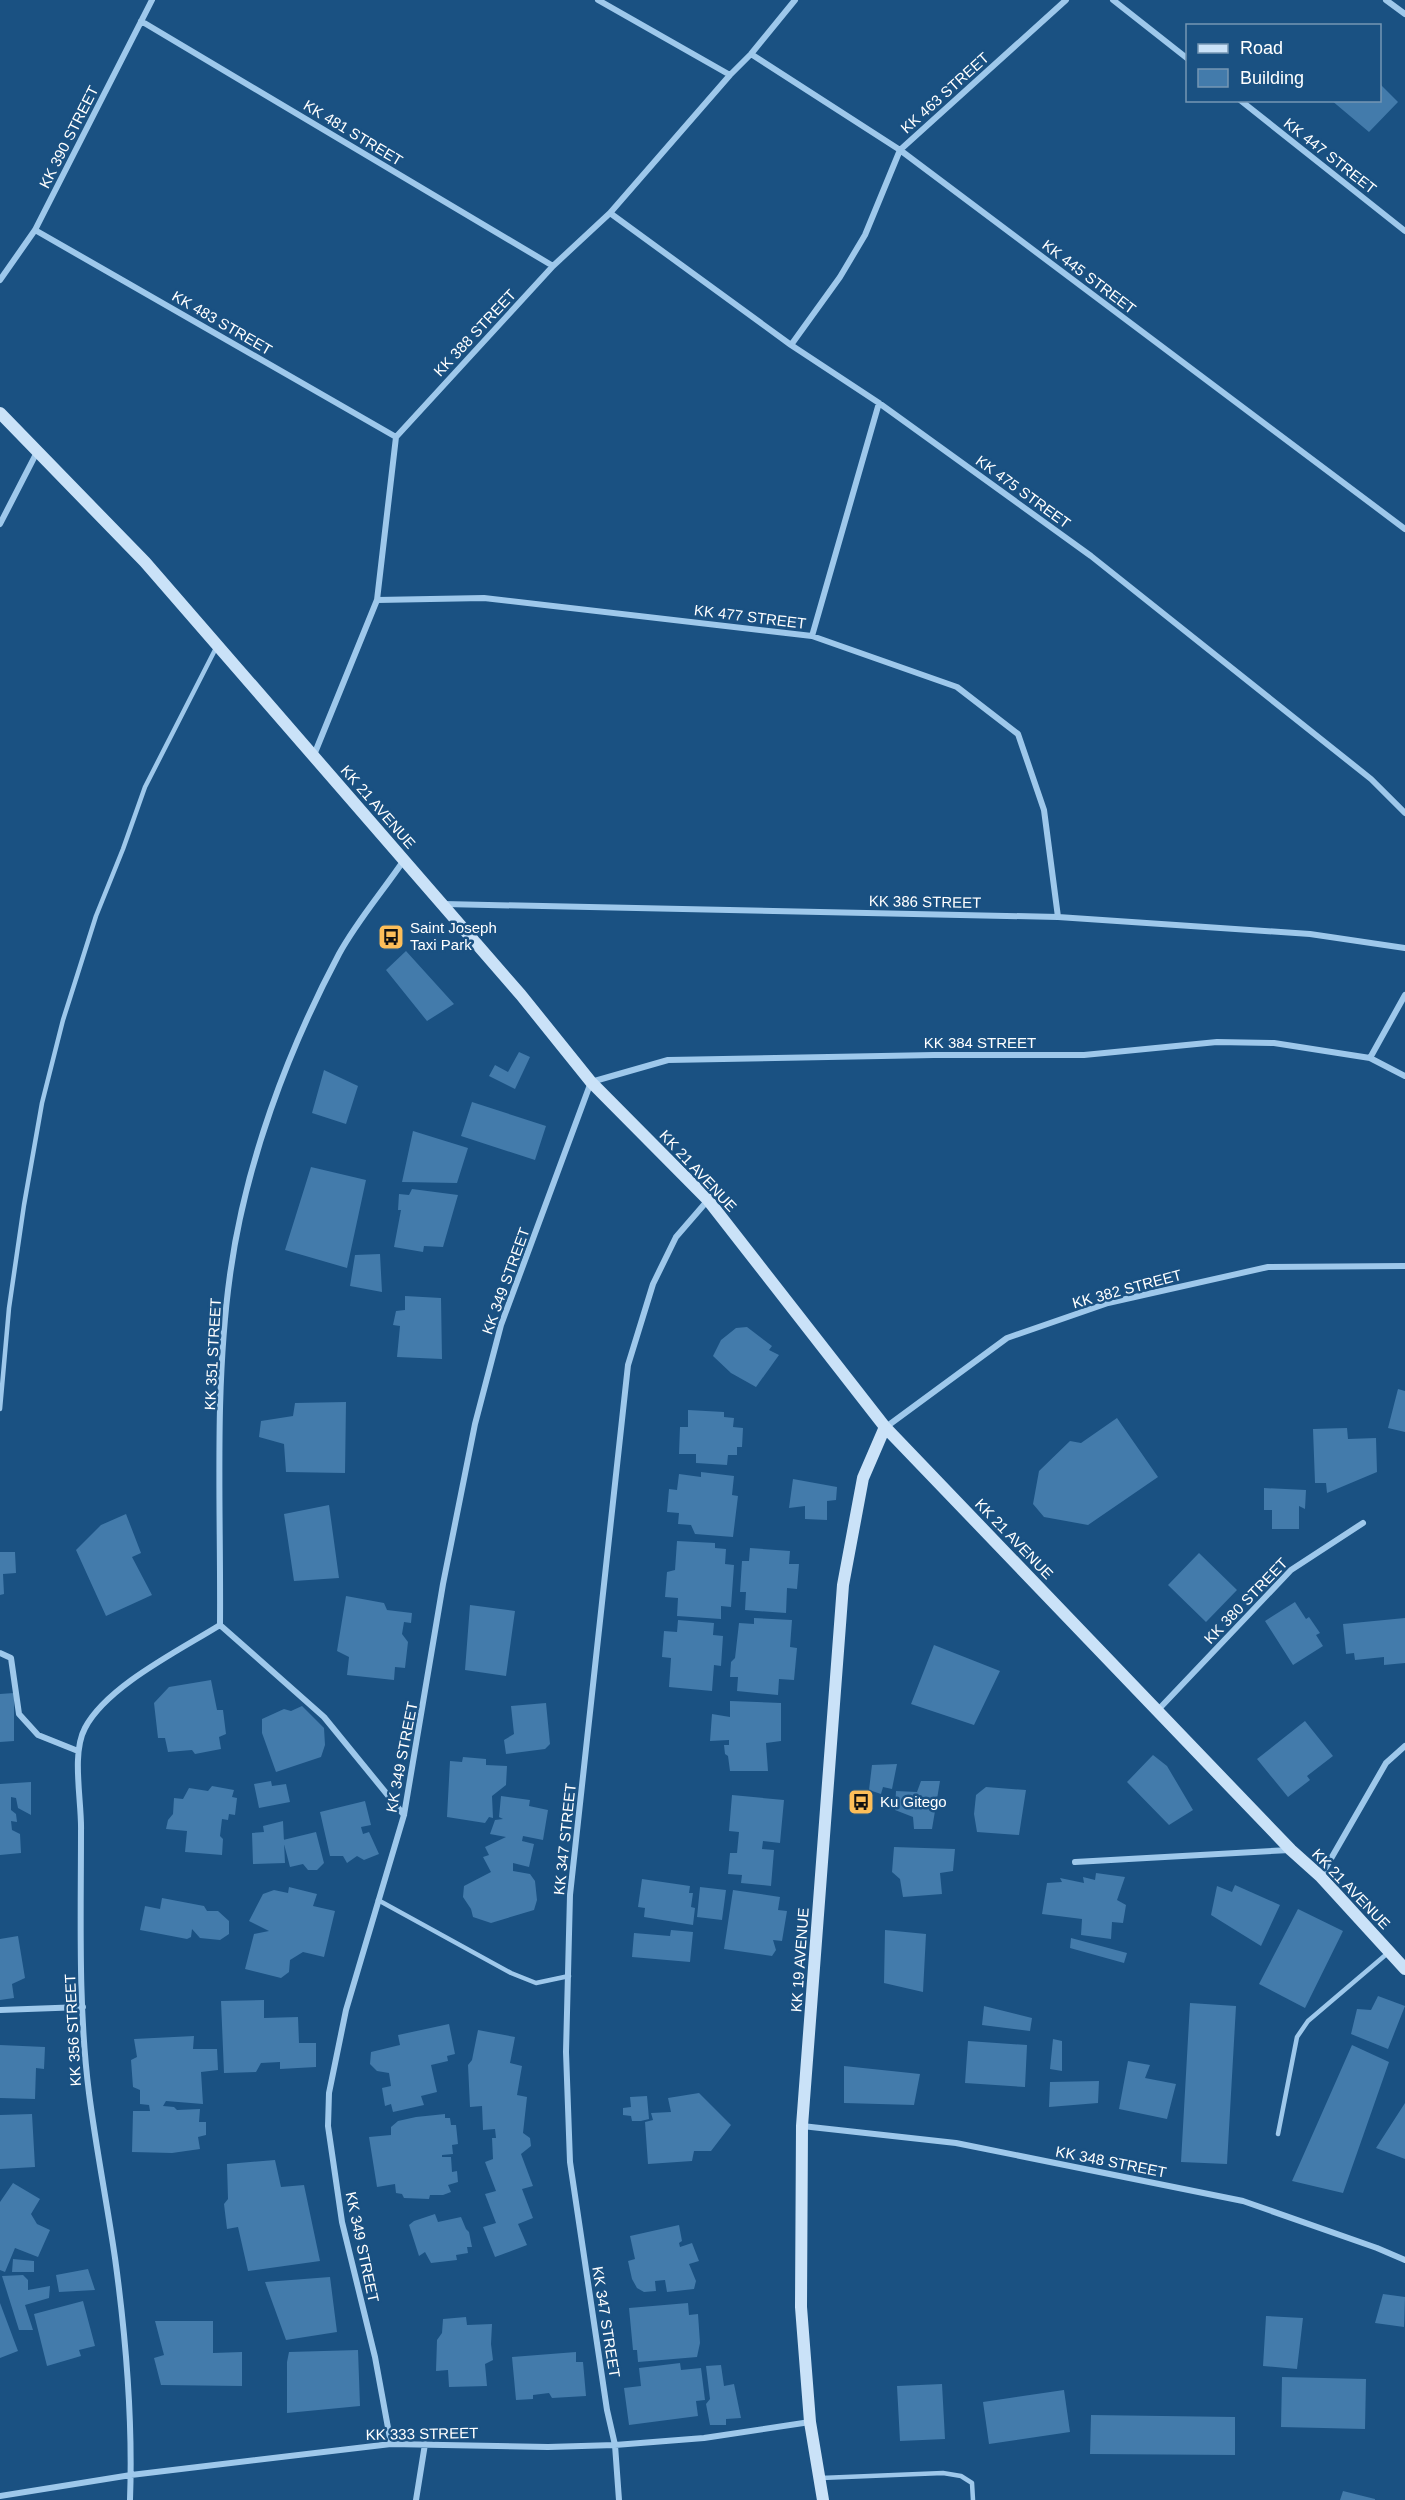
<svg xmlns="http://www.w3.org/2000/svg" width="1405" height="2500" viewBox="0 0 1405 2500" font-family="Helvetica,sans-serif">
  <rect width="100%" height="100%" fill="#1a5182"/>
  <path fill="#437bab" d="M1380,84l18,18 -29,30 -38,-32h49z
    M406,951l48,53 -27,17 -41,-51z
    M519,1052l11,5 -15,32 -26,-13 6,-11 13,7z
    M324,1070l34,16 -12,38 -34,-11z
    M472,1102l74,24 -11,34 -74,-24z
    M413,1131l55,17 -11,35 -55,-1z
    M311,1167l55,13 -19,88 -62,-18z
    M412,1189l46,6 -15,52 -19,-1 -1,6 -29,-5 7,-37h-3l1,-16 10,1z
    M380,1254l2,38 -32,-6 5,-31z
    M405,1296l36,2 1,61 -45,-2 3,-31 -7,-1 3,-14 9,-1z
    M747,1327l25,19 -3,4 10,5 -23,32 -25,-14 -18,-17 8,-16 15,-12z
    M1398,1389l7,2v41l-17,-4z
    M346,1402l-1,71 -59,-1 -2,-28 -25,-7 2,-16 32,-5 2,-13z
    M688,1410l36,2v5l10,1 -1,9 10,1 -1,19h-5v8h-9l-1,10 -31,-2v-9h-17l1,-27h8z
    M1117,1418l41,59 -70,48 -44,-8 -11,-13 6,-33 31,-30 11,2z
    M1347,1428l1,11 28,-1 1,34 -50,21 -1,-10h-11l-2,-54z
    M701,1472l33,4 -2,19 6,1 -5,41 -38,-3 -4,-9 -13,-1 1,-11 -12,-1 2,-23 8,1 2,-16 22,3z
    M793,1479l44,8 -1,13 -9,1v19l-22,-1v-13l-16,2z
    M1264,1488l42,2 -1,19 -6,-3v23h-27v-19h-8z
    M329,1505l10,73 -45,3 -10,-67z
    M126,1514l15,39 -9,4 20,38 -46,21 -30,-66 25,-25z
    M677,1541l38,2v5l11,1 -1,15 9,1 -3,42 -10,-1v13l-44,-3 1,-18 -13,-1 2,-25 8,-2z
    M750,1548l40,3 -1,13h10l-2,25 -10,-1 -1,25 -41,-3 1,-18h-6l2,-31h7z
    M0,1552h15l1,21 -13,1 1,20 -4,1z
    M1199,1553l38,37 -31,32 -38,-37z
    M346,1596l38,7 3,7 25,3 -1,10 -7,-1 -2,12 6,8 -3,26 -10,-1 -1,13 -47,-5 2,-18 -12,-6z
    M1295,1602l11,17 3,-2 11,16 -4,2 7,11 -30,19 -28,-44z
    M470,1605l45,6 -9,65 -41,-6z
    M754,1618l38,2 -2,27 7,1 -3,32 -15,-1 -1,16 -41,-4 1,-14h-8l1,-15 4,-4 4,-35 15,1z
    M1405,1618v45l-21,2v-8l-29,3 -1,-7 -8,1 -3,-30z
    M678,1620l36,3 -1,12 10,1 -2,30 -7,-1 -2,26 -43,-4 2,-29 -9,-1 2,-26 13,1z
    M934,1645l66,26 -26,54 -63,-21z
    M211,1680l6,30h6l3,24 -7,3 2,12 -26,5 -3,-4 -24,2 -3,-14h-7l-4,-35 15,-16z
    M14,1693v48l-14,1v-48z
    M730,1701l51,2v38l-15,2 2,28h-38l-2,-15 -3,-2 -1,-9h5v-5l-19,1 2,-27 18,3z
    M546,1703l4,41 -5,5 -39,5 -2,-14 10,-6 -3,-28z
    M302,1706l22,22 1,17 -4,12 -45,15 -14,-39v-14l22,-10 7,2z
    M1305,1721l28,35 -26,20 3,4 -22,17 -31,-38z
    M1153,1755l14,11 26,44 -24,15 -42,-43z
    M463,1757l23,2v6l21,1 -1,19 -14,11 1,22 -4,-1 -4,6 -38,-6 3,-56 12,1z
    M897,1764l-5,25 -9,-2 -2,7 -12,-4 3,-25z
    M271,1781l1,5 14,-2 4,18 -31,6 -5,-24z
    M921,1781h19l-8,48h-18l-1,-12 -18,-7 1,-19 21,1z
    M31,1782v33l-13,-7 -2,-10 -5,-1v13l5,4 1,8 -6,-1 1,9 8,4 1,19 -21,2v-71z
    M212,1786l22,4 -2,7 5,1 -2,17 -6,-1 -1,6 -6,-1 -2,17 3,3 -1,16 -37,-3 2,-21 -21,-2 2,-9 5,-6 1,-16 9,1 6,-11 19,3z
    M986,1787l40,3 -7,45 -42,-3 -3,-18 2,-19z
    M732,1795l52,5 -4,43 -17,-2 -1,8 12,1 -3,36 -30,-3 1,-8 -14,-1 2,-21h7l2,-21 -10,-1z
    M501,1796l29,4 -1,6 19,4 -5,30 -20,-4 -1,5 12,3 -5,23 -16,-4v8l17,3 5,7 2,19 -3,10 -43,13 -18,-6 -2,-8 -8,-12 1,-11 27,-14 -8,-15 6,-2 -4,-8 21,-10 -16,-3 5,-14 8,-1 -4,-2z
    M365,1801l6,24 -10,2 2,7 6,-2 10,22 -15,6 -7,-4 -10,7 -4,-7h-13l-10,-44z
    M283,1821l2,42 -32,1 -1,-31 12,-1 -1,-6z
    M316,1832l8,31 -7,7h-9l-5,-6 -13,3 -7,-27z
    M894,1847l61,2 -2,22 -13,2 2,21 -39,3 -3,-18 -8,-7z
    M1096,1873l29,4 -8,23 9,5 -3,18 -11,-1 -1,17 -30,-4 1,-16 -40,-5 5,-31 15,-1 -2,-4 24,5 -1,-6 12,3z
    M642,1879l48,7 -1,7h4l-2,14 4,1 -2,17 -49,-8 1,-9 -7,-1z
    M1235,1885l45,20 -19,41 -50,-31 6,-29 15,6z
    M289,1887l28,7 -4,12 22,5 -11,46 -21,-5 -13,8 -1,12 -8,6 -36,-9 9,-35 15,-3 -20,-10 14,-27 11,-4 14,3z
    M700,1887l26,3 -4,30 -25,-3z
    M733,1890l47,7 -2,13 9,1 -5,30 -9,-1 3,10 -4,6 -48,-7z
    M162,1898l42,8 3,5h11l11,10v13l-9,6 -20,-2 -8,-9 -1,8 -4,2 -47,-9 5,-24 15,3z
    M1298,1909l45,22 -38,77 -46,-24z
    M671,1930l22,2 -3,30 -58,-5 2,-24 36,3z
    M885,1930l41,4 -3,58 -39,-9z
    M18,1936l7,42 -13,6 2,14 -14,2v-61z
    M1071,1938l56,15 -3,10 -54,-15z
    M1378,1996l27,10 -17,43 -37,-15 6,-25 14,1z
    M264,2000v18l34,-1 1,26h17v24l-36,2v-7l-19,1 -5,9 -32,1 -3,-72z
    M1190,2003l46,3 -9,158 -46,-2z
    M984,2006l48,12 -2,13 -48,-6z
    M449,2024l6,30 -8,2 1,5 -17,4 6,27 -16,4 3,9 -31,7 -2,-8 -6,2 -3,-18 9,-2 -2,-13 -12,-2 -7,-7 1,-12 29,-7 -2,-10z
    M478,2030l37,7 -5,26 12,3 -5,29 10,2 -4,36 7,5 1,8 -10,8 12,32 -11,3 11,29 -15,6 9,21 -32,12 -12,-30 13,-4 -11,-29 11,-3 -11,-29 8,-3 -1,-21h4l-1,-9 -12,1 -1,-24 -12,1 -2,-42 4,-5z
    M194,2036l-1,13h24l1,21 -17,2 2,32 -37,-3 -3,5 11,1 3,3 23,-1 -1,13h7v13l-8,2 2,12 -28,4 -40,-1 1,-41h17l-1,-6 -9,-1v-14l-7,-3 -2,-27 6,-3 -3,-18z
    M1053,2039l9,2v30l-12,-2z
    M968,2041l59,4 -2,42 -60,-4z
    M0,2045l45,2 -1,22 -8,-1 -1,31 -35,-1z
    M1352,2045l37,17 -46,131 -51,-12z
    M1128,2061l22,4 -5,13 31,6 -9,35 -48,-10z
    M844,2066l76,8 -6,31 -70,-2z
    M1099,2081l-1,22 -49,4 1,-25z
    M699,2093l32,32 -20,26h-17l-2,10 -44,3 -3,-42 8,-2 -2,-7 20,-1 -3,-14z
    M647,2096l2,23 -8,2h-9l-1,-5 -8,-1v-7l8,-1 -1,-10z
    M1405,2103v56l-29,-11z
    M32,2114l3,53 -35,2v-54z
    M445,2114v4h5l1,7h5l2,19 -6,1 1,9 -11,1v2h9l1,15 5,-1 1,11 -10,3 3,7 -8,3h-13l-1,4 -25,-1 -2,-4 -6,-1 -1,-9 -18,3 -8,-50 22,-2v-8l7,-6 18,-4z
    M275,2160l6,27 23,-2 16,76 -72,10 -10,-44 -11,2 -3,-25 4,-5 -1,-35z
    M13,2183l27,16 -9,15 6,10 13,6 -12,27 -23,-9 -10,24 -5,-2v-68z
    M435,2214l3,8 23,-5 5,12 3,3 3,15h-5l1,6 -12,2 1,5 -26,3 -6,-11 -6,4 -10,-31 5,-4z
    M679,2225l3,16 -3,2 1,4 12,-4 7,18 -10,3 7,17 -2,8 -27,3 -2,-12 -10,1 1,10 -12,1 -7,-4 -5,-9 -4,-18 7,-2 -5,-23z
    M13,2259l21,2v11h-22z
    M88,2269l7,21 -36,2 -3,-17z
    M23,2275l5,5v10l22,-4 -1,12 -24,7 8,25h-14l-17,-54z
    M330,2277l7,55 -51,8 -21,-58z
    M1383,2294l22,3 -1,30 -29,-4z
    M83,2301l12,45 -16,4 2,6 -34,10 -13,-52z
    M0,2303l18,48 -18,7z
    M688,2303l1,12 9,-1 2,29 -3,14 -59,5 -1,-12h-4l-4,-42z
    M1266,2316l37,2 -6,51 -34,-3z
    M466,2317l1,8 25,-1 -1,20 2,16 -8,4 2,22 -38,1 -1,-17 -12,1 1,-31 5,-7 1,-14z
    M155,2321h58v32l29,-1v34l-81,-1 -7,-27 10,-3z
    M358,2350l2,56 -73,7v-51l2,-10z
    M576,2352v10h7l3,34 -34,2 -3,-5 -16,2v4l-17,1 -4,-43z
    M680,2363l1,7 20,-2 4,32 -9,1 2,15 -69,9 -5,-37 17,-2 -2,-18z
    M721,2365l3,21 10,-2 7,34 -15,1v6h-16l-4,-21 4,-5 -4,-33z
    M1282,2377l84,2 -1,50 -84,-2z
    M942,2384l3,55 -45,2 -3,-55z
    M1064,2390l6,42 -81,12 -6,-42z
    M1091,2415l144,2v38l-145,-1z
    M1343,2491l32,8v1h-35z"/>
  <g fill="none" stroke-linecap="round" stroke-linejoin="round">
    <path stroke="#9ec8eb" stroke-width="4.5" d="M0,1409l9,-101 15,-103 18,-102 21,-83 33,-104 27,-67 22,-62 71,-139
      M378,1900l133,73 25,10 33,-7
      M1278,2134l19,-97 11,-16 81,-69
      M821,2478l122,-5 18,3 11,7 1,17"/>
    <path stroke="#9ec8eb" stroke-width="6" d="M598,0l132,75
      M1113,0l75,59
      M1386,0l19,14
      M141,21l412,245
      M751,54l149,96 505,379
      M1240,100l165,131
      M610,213l181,132 88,58 212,153 280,223 34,34
      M35,230l361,207
      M0,280l35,-50 117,-230
      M791,345l49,-68 25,-42 35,-85 166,-150
      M0,524l37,-72
      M377,600l107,-2 328,38 145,51 61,47 26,76 14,107
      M812,636l67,-233
      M314,755l63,-155 19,-163 157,-171 57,-53 120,-138 21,-21 44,-54
      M444,904l614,13 252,17 95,14
      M1405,995l-35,63 35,18
      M886,1427l121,-89 101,-35 160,-36 137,-1
      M0,1653l11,5 8,56 19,21 40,16
      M1158,1710l133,-140 72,-47
      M404,1815l-80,-98 -104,-92c1,-116 -6,-235 10,-350 15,-110 57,-223 109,-321 18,-33 44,-63 65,-94
      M1075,1862l215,-12
      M1321,1876l65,-113 19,-17
      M0,2010l83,-3
      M802,2126l154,17 287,58 134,47 28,12
      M391,2444l-16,-87 -33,-135 -14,-96 1,-33 17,-83 58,-195 39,-231 32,-160 26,-99 90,-243 77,-22 266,-5h150l133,-13 57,1 96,15
      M0,2496l131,-21 260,-31 157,3 67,-2 89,-7 106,-16
      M130,2500c3,-81 -4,-162 -15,-242 -8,-55 -19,-110 -26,-165 -11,-86 -8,-175 -8,-262 1,-29 -10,-77 4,-103 22,-42 95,-78 135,-103
      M416,2500l9,-56
      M619,2500l-4,-55 -8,-35 -37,-248 -4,-110 4,-157 58,-530 25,-81 23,-47 32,-37"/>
    <path stroke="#cae2f8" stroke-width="12" d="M0,413l145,149 376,433 70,87 117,118 177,227 406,423 29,26 85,93
      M823,2500l-13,-78 -9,-115 1,-181 41,-541 20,-107 22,-51"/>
  </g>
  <defs>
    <g id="bus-square" transform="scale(1.35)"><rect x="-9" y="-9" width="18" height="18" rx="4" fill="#fdbe59" stroke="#1a5182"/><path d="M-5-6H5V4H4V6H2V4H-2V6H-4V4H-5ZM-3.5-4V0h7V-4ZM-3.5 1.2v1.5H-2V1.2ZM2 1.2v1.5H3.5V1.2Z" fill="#111"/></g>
  </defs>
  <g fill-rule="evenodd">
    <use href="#bus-square" x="391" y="937"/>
    <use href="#bus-square" x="861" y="1802"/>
  </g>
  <g text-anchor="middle" stroke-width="5" stroke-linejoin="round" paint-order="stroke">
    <g font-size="15" fill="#fff" stroke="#1a5182">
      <text transform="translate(945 93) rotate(-42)" y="5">KK 463 STREET</text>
      <text transform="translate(353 133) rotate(31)" y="5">KK 481 STREET</text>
      <text transform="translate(69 137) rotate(-63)" y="5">KK 390 STREET</text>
      <text transform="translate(1330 156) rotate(38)" y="5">KK 447 STREET</text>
      <text transform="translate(1089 277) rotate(37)" y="5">KK 445 STREET</text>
      <text transform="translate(222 323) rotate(30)" y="5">KK 483 STREET</text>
      <text transform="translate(475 333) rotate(-47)" y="5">KK 388 STREET</text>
      <text transform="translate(1023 492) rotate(36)" y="5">KK 475 STREET</text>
      <text transform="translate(750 617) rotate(7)" y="5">KK 477 STREET</text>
      <text transform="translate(378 807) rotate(49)" y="5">KK 21 AVENUE</text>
      <text transform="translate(925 902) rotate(1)" y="5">KK 386 STREET</text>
      <text x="980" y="1048">KK 384 STREET</text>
      <text transform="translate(698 1171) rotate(47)" y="5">KK 21 AVENUE</text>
      <text transform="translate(506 1281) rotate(-70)" y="5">KK 349 STREET</text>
      <text transform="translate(1127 1289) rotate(-15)" y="5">KK 382 STREET</text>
      <text transform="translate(213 1354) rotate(-87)" y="5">KK 351 STREET</text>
      <text transform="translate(1014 1539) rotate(46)" y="5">KK 21 AVENUE</text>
      <text transform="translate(1246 1601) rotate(-46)" y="5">KK 380 STREET</text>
      <text transform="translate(402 1757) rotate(-79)" y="5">KK 349 STREET</text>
      <text transform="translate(565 1839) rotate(-84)" y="5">KK 347 STREET</text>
      <text transform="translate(1351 1889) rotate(46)" y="5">KK 21 AVENUE</text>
      <text transform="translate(800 1960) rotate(-86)" y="5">KK 19 AVENUE</text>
      <text transform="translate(73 2030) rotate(-93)" y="5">KK 356 STREET</text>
      <text transform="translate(1111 2162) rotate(11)" y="5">KK 348 STREET</text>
      <text transform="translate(362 2247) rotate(78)" y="5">KK 349 STREET</text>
      <text transform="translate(606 2322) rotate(81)" y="5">KK 347 STREET</text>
      <text transform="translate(422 2434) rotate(-1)" y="5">KK 333 STREET</text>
    </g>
    <g font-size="15" fill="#fff" stroke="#1a5182" text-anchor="start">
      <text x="410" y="933">Saint Joseph<tspan x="410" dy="17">Taxi Park</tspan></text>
      <text x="880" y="1807">Ku Gitego</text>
    </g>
  </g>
  <rect x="1186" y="24" width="195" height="78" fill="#1a5182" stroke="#7697b4" stroke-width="1.5"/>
  <rect x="1198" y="44" width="30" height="9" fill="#cae2f8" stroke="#7697b4" stroke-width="1.5"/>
  <text x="1240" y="54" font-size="18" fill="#ffffff">Road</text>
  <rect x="1198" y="69" width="30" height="18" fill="#437bab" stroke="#7697b4" stroke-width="1.5"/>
  <text x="1240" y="84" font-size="18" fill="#ffffff">Building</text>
</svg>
